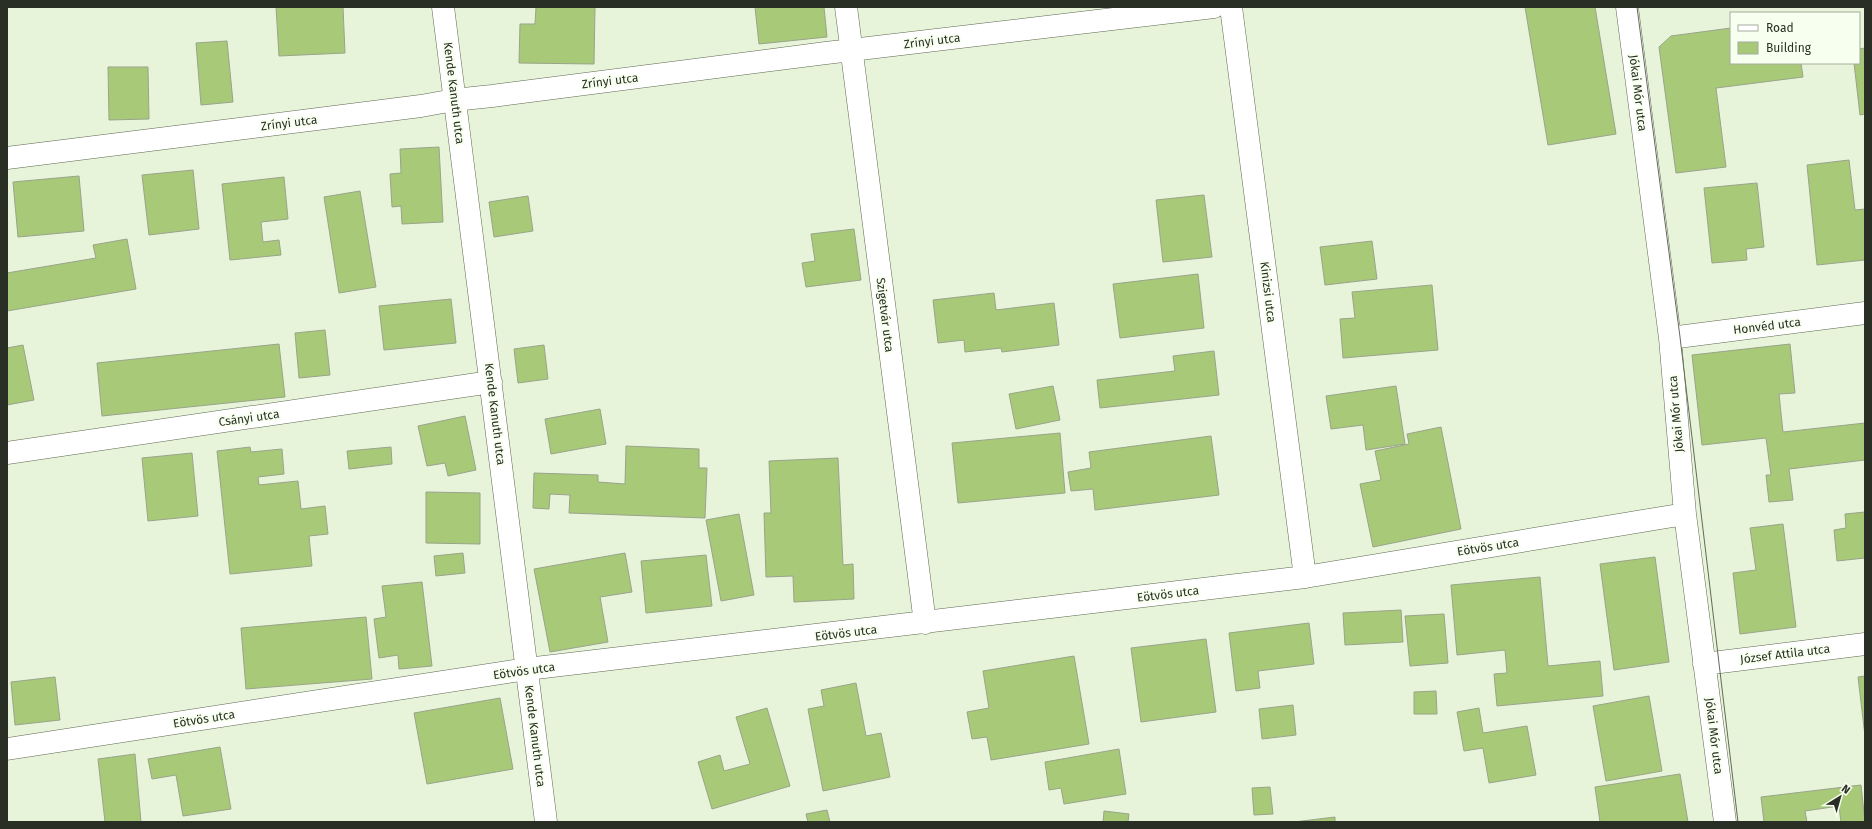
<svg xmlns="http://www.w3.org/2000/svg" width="1872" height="829" viewBox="0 0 1872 829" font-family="'Fira Sans',sans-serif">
  <rect width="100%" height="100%" fill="#e7f4d9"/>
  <path fill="#a8c978" stroke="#99a48b" d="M276,7h67l2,46 -66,3z
    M536,7h59l-1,57 -75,-1 1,-39h15z
    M755,7h69l3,30 -68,7z
    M1525,7h70l21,127 -68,11z
    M1731,28v35h70l2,14 -87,11 10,79 -50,6 -17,-126 12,-11z
    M227,41l6,61 -32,3 -5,-62z
    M1865,48v66l-5,1 -6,-52h5v-14z
    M108,67h40l1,52 -40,1z
    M439,147l4,75 -41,2 -1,-18 -9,1 -2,-33 11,-1 -1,-24z
    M1849,160l6,50 10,-1v51l-48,5 -10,-100z
    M193,170l6,59 -50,6 -7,-60z
    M79,176l5,55 -66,6 -5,-55z
    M284,177l4,42 -27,3 2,20 16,-2 2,15 -51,5 -8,-76z
    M1757,183l7,64 -18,2 1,11 -35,3 -8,-75z
    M360,191l16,96 -37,6 -15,-96z
    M1204,195l8,62 -49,5 -7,-62z
    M528,196l5,35 -39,6 -5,-35z
    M854,229l7,51 -55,7 -4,-24 13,-2 -4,-27z
    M127,239l9,50 -129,22v-38l89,-15 -3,-13z
    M1372,241l5,38 -52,6 -5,-38z
    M1198,274l6,54 -84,10 -7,-54z
    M1432,285l6,65 -95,8 -3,-39 15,-1 -3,-26z
    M994,293l2,17 58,-7 5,42 -57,7 -1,-4 -36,4 -1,-12 -26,3 -5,-43z
    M451,299l5,44 -72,7 -5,-44z
    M325,330l5,45 -31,3 -4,-45z
    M279,344l6,53 -183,19 -5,-53z
    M1790,344l5,49 -16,1 4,38 82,-9v37l-76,9 4,31 -24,2 -3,-27h5l-5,-37 -64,7 -10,-90z
    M23,345l11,55 -27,5v-57z
    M544,345l4,34 -30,4 -4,-34z
    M1214,351l5,44 -119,13 -3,-28 78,-9 -2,-15z
    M1053,386l7,34 -44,9 -7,-35z
    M1396,386l9,58 -39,6 -3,-25 -32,4 -5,-33z
    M600,409l6,35 -55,10 -6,-35z
    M465,416l11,54 -28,6 -3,-13 -18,3 -9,-40z
    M1441,427l20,102 -88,18 -13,-63 21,-4 -6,-29 34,-7 -2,-10z
    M1060,433l5,60 -107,10 -6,-60z
    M1211,436l8,59 -124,15 -2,-21 -22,2 -3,-19 23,-4 -2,-16z
    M626,446l73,3v19h8l-2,50 -136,-5 1,-18 -20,-1 -1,15 -16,-1 1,-35 64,2v7l27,2z
    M250,447l1,5 31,-3 2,25 -26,3 1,8 39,-4 3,28 24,-3 3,28 -19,2 3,30 -82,8 -13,-123z
    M391,447l1,17 -43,5 -2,-18z
    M192,453l6,63 -50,5 -6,-63z
    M838,458l5,107 10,-1 1,35 -60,3 -1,-26 -27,1 -2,-64h7l-2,-52z
    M426,492l54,1v51l-54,-1z
    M1865,512v46l-28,3 -3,-31 12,-2 -1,-14z
    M739,514l15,81 -33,6 -15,-81z
    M1783,524l13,103 -56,7 -7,-61 23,-3 -6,-42z
    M463,553l2,20 -29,3 -2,-20z
    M625,553l7,39 -32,5 8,45 -58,10 -16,-83z
    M706,555l6,51 -66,7 -5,-52z
    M1655,557l14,105 -55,8 -14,-106z
    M1540,577l8,89 52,-5 3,35 -106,10 -3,-32 13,-1 -2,-23 -48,5 -6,-70z
    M422,582l10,84 -33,3 -1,-14 -19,3 -5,-39 12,-2 -4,-31z
    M1401,610l2,32 -58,3 -2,-32z
    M1444,614l4,49 -38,3 -5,-50z
    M366,617l6,62 -126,10 -5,-61z
    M1309,623l5,41 -56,7 2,17 -24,3 -7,-58z
    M1206,639l10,73 -75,10 -10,-74z
    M1074,656l15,88 -98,16 -4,-23 -15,2 -5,-27 22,-4 -6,-37z
    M1865,676v60l-7,-59z
    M55,677l5,43 -45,5 -4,-43z
    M856,683l10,53 15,-3 9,44 -67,14 -15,-82 16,-3 -3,-16z
    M1436,691l1,23h-23v-22z
    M1649,696l13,75 -56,10 -13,-75z
    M500,698l13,71 -86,15 -13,-71z
    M1293,705l3,30 -34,4 -3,-30z
    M767,708l23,78 -78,23 -14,-47 22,-7 4,16 26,-7 -14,-47z
    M1479,708l4,25 44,-7 9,49 -47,8 -6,-35 -19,3 -7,-39z
    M220,747l11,62 -48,7 -7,-41 -24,4 -4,-20z
    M1119,749l7,45 -62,10 -3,-16 -12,2 -4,-28z
    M135,754l6,68h-36l-7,-63z
    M1680,774l8,48h-88l-5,-35z
    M1861,785l4,37h-24l-2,-16 -34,5 2,11h-43l-3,-25z
    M1270,787l3,27 -19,1 -2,-27z
    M827,810l3,12h-22l-2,-8z
    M1104,811l25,3 -1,8h-25z
    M1335,817v5h-41z"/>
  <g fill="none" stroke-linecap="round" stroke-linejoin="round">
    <g stroke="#5e6851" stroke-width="23">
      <path id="minor" d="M443,7l103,815
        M846,7l79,616
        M1231,7l74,570
        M1627,7l43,331 15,176 40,308
        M7,158l414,-52 33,-6 38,-4 334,-43 388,-46
        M1670,338l195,-25
        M7,453l484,-71
        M1704,664l161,-20
        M7,749l520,-80 778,-92 380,-63"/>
    </g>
    <use href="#minor" stroke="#fff" stroke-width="22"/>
    <path stroke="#636a5b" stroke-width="1" d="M1637,7l43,330 58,485"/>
  </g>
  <g text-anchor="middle" stroke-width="4" stroke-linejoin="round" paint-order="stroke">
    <g font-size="12" fill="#2a2f25" stroke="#f7ffef">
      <text transform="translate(932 41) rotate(-7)" y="4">Zrínyi utca</text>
      <text transform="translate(610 81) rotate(-7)" y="4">Zrínyi utca</text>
      <text transform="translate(454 93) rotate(83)" y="4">Kende Kanuth utca</text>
      <text transform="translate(1638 93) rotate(83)" y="4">Jókai Mór utca</text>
      <text transform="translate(289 123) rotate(-7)" y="4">Zrínyi utca</text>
      <text transform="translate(1268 292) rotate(83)" y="4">Kinizsi utca</text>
      <text transform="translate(885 315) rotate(83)" y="4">Szigetvár utca</text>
      <text transform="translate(1767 326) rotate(-7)" y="4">Honvéd utca</text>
      <text transform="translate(495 414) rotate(83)" y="4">Kende Kanuth utca</text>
      <text transform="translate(1676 414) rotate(-95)" y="4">Jókai Mór utca</text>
      <text transform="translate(249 418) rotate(-8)" y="4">Csányi utca</text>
      <text transform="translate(1488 547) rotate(-9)" y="4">Eötvös utca</text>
      <text transform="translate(1168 594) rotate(-7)" y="4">Eötvös utca</text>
      <text transform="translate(846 633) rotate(-7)" y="4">Eötvös utca</text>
      <text transform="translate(1785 654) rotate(-7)" y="4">József Attila utca</text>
      <text transform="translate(524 671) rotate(-8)" y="4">Eötvös utca</text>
      <text transform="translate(204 719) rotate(-9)" y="4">Eötvös utca</text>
      <text transform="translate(535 736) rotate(83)" y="4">Kende Kanuth utca</text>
      <text transform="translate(1714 736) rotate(83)" y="4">Jókai Mór utca</text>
    </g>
  </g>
  <rect width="1872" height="829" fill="none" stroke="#2a2f25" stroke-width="16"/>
  <rect x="1730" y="12" width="130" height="52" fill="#f7ffef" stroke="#a5ac9e"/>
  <rect x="1738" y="25" width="20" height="6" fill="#ffffff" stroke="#a5ac9e"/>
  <text x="1766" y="32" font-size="12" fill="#2a2f25">Road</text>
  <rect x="1738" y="42" width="20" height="12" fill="#a8c978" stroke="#a5ac9e"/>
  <text x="1766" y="52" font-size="12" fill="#2a2f25">Building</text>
  <g transform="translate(1840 797) rotate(37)" stroke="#f7ffef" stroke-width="3" paint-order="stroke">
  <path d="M0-3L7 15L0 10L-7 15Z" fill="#2a2f25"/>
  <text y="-6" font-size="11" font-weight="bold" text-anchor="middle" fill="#2a2f25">N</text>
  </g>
</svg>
